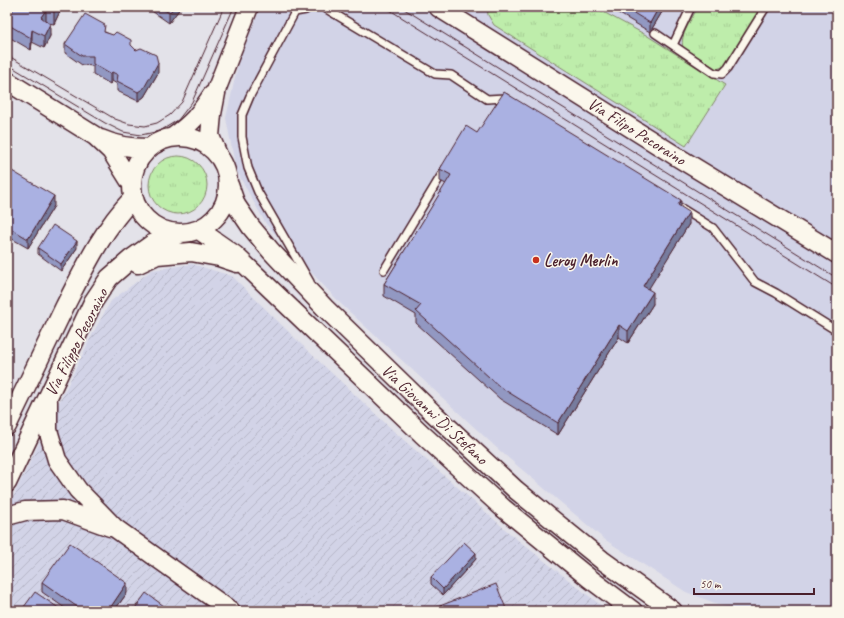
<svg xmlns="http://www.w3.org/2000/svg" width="844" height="618" viewBox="0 0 844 618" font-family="Caveat,sans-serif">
  <defs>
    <pattern id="industrial-furrows" width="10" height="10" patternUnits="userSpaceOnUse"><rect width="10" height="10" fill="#d2d3e7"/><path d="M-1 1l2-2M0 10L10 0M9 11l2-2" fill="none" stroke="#b6b5c6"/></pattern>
    <pattern id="grass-tufts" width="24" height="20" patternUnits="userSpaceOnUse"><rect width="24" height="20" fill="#beedab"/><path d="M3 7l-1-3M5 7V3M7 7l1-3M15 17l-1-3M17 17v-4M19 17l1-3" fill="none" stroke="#a5cb93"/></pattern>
  </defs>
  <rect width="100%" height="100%" fill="#e3e2e9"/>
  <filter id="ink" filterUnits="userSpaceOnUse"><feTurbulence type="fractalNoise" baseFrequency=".025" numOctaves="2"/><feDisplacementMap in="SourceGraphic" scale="8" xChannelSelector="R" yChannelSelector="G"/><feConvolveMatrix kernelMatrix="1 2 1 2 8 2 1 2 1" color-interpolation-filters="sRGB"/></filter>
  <g filter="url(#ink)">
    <path fill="#d2d3e7" d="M261,7h576v604h-101l-50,-19 -82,-53 -105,-89 -158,-146 -75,-80 -30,-54 -10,-52 13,-58z"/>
    <path fill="url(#industrial-furrows)" d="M192,264l40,12 75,74 90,84 117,103 94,74h-601v-102l87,-178 17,-30 41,-31z"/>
    <path fill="url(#grass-tufts)" stroke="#84866b" d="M487,7h107l52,28 79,50 -39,61 -192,-121 -6,-10z
      M698,7h64l-37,59 -8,3 -34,-22c-4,-11 10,-30 15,-40z
      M149 185a29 29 0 1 1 58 0a29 29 0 1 1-58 0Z"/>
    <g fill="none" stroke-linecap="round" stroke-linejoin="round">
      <g stroke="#4a1f2b" stroke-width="10">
        <path id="service" d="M323,7l112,67 16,1 36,24 18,-1 3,2
          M306,10l-11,2 -45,84 -8,19v22l6,31 10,24 52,90
          M454,17l6,-10
          M655,33l59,40 8,1 6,-6 38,-61
          M673,45l18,-38
          M681,208l32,20 42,54 21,11 61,38
          M384,270l61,-101"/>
      </g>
      <g stroke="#4a1f2b" stroke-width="21">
        <path id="tertiary" d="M438,7l241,151 158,96
          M7,81l88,55 16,15 20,32
          M132 185a48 48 0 1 1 96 0a48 48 0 1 1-96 0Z
          M173,137c19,-14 26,-22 39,-42
          M101,139c16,7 30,9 47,9
          M218,155l-8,-19 2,-22 5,-26 32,-81
          M229,185l7,20 15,22 20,24 54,57 107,104 84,78 86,70 71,51
          M199,230l36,25 187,179 81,74 86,70 44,33
          M138,264l19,-9 34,-3 28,5 18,6
          M48,401v29l9,30 21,30 37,38 116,83
          M7,426c19,-40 39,-80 58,-120 20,-39 38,-77 68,-108
          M7,483l86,-181 16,-24 22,-19 21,-15 28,-10
          M7,516l18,-5 38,-1 47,17"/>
      </g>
      <use href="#service" stroke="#fbf7ec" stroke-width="7"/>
      <use href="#tertiary" stroke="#fbf7ec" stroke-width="18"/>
      <path stroke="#4a1f2b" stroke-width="1" d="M385,7l452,281
        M401,7l436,271
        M7,55l108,64 14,5 16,2 12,-3 13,-8 12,-13 42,-95
        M7,64l98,59 18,9 18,3 19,-4 18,-11 14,-18 42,-95"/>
    </g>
    <path fill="#9298c2" stroke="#4a1f2b" d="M14,7h48l-8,17 -6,-1 2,13 -6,12 -12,-6 -1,8 -24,-14v-14z
      M146,7h35l-12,16z
      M608,7h57l-15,25z
      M671,7h8l-2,4z
      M105,32l26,13 27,28 -14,24 -6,4 -21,-10v-7l-5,-3 -2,3 -17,-10v-8l-11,-1 -17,-12v-9z
      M477,133l204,74 8,17 -41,65 5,15 -25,39 -9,-6 -61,98 -58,-36 -84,-76v-8l-32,-19v-12l62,-100 -6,-3v-12z
      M7,168l47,38 -26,42 -21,-12z
      M38,248h39l-16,23 -23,-17z
      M476,559l-33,36 -12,-11v-7z
      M42,582l85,11 -13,18h-45l-27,-19z"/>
    <path fill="#777c9e" stroke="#4a1f2b" d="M56,7h6l-8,17v-12z
      M174,7h7l-12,16v-10z
      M659,7h6l-15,25v-9z
      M46,10v12l-5,-5z
      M50,24v12l-6,12v-12z
      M32,30v12l-1,8v-12z
      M158,63v10l-14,24 -6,4v-9z
      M112,72v9l-2,3v-10z
      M12,146v3l-4,11v-3z
      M54,196v10l-26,42v-9z
      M681,200v12l-3,-7z
      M689,212v12l-46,74v-12z
      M77,241v7l-16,23v-7z
      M653,292v12l-25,39v-12z
      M619,325v12l-61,98v-12z
      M476,553v6l-33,36v-6z
      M127,583v10l-13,18h-6z"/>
    <path fill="#aab1e2" stroke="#4a1f2b" d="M14,7h42l-2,5 -8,-2 -5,7 9,7 -6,12 -12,-6 -1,8 -24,-14v-2z
      M160,7h14l-5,6z
      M624,7h35l-9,16z
      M85,14l20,11 -1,7 9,3 3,-3 15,8v5l5,5 5,-2 15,7 2,8 -14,25 -6,4 -21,-11 1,-6 -6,-3 -2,2 -17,-10v-8h-11l-17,-12z
      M504,92l177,108 -3,5 11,7 -46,74 10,6 -25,39 -9,-6 -61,98 -58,-36 -84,-76 5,-6 -37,-21 67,-109 -11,-6 26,-43 11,7z
      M7,144l5,2 -4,11h-1z
      M7,168l47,28 -26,43 -21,-13z
      M53,225l24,16 -16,23 -23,-16z
      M464,542l12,11 -33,36 -12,-12z
      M70,543l57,40 -19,28h-25l-41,-29z
      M496,584l11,27h-80z
      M35,592l28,19h-42z
      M146,593l25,18h-38z
      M532,609l1,2h-6z"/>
  </g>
  <circle fill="#c8321e" stroke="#fbf7ec" stroke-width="1.5" cx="536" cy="260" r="4"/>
  <g text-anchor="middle" stroke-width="3" stroke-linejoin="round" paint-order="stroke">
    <g font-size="17" fill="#4a1f2b" stroke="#fbf7ec">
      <text transform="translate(637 131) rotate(32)" y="6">Via Filipo Pecoraino</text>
      <text transform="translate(76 342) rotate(-63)" y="6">Via Filippo Pecoraino</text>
      <text transform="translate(435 414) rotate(43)" y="6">Via Giovanni Di Stefano</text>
    </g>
    <g font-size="17" font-weight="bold" fill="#4a1f2b" stroke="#fbf7ec" text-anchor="start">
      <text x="544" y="266">Leroy Merlin</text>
    </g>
  </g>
  <rect width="844" height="618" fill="none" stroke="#fbf7ec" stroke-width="24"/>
  <rect x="12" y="12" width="820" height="594" fill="none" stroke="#4a1f2b" stroke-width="1.5" filter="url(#ink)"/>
  <path d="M694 588v6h120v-6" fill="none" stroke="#4a1f2b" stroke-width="2"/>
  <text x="700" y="588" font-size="12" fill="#4a1f2b" stroke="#fbf7ec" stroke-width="3" paint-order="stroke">50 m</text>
</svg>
